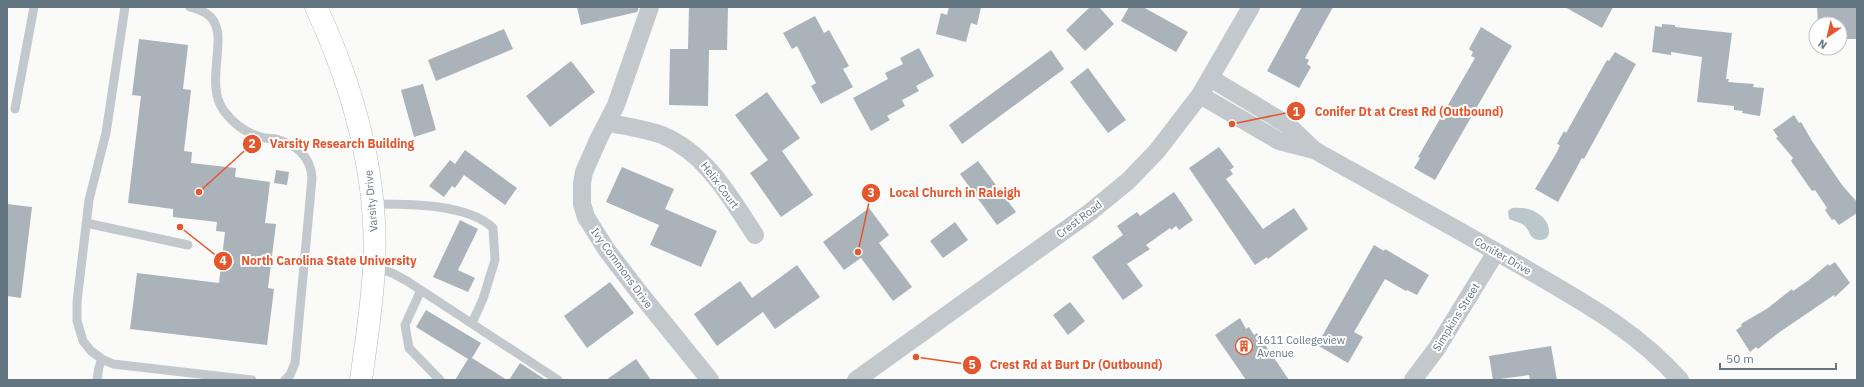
<svg xmlns="http://www.w3.org/2000/svg" width="1864" height="387" viewBox="0 0 1864 387" font-family="'IBM Plex Sans',sans-serif">
  <rect width="100%" height="100%" fill="#fafaf8"/>
  <path fill="#bbc7cb" d="M1512,208c41,-4 47,39 23,31 -5,-2 -6,-8 -9,-12 -5,-5 -11,-5 -17,-8l-1,-8z"/>
  <path fill="#aab3b9" d="M577,7h61v3l-1,2 -56,13z
    M689,7h39l-1,43h-18l-1,56 -39,-1 1,-56h18z
    M949,7h32l-4,18 -6,-2 -5,19 -30,-8 5,-21 6,2z
    M1090,7h9l15,17 -29,27 -19,-21z
    M1129,7h14l45,25 -12,20 -55,-31z
    M1302,7h31l-28,51 4,2 -2,4 4,3 -12,21 -32,-17z
    M1565,7h48l-11,21z
    M1817,7h39l1,32h-17v-15h-22z
    M815,16l9,17 5,-3 20,36 -6,3 10,18 -32,17 -10,-18 5,-3 -19,-37 -5,3 -9,-16z
    M1662,24l13,1v2l57,6 -6,46h3l-1,3 26,2 -1,3 11,1 -4,28 -18,-3 1,-2 -9,-1v-4l-37,-4 5,-45 -31,-5v3l-19,-3 3,-26 7,1z
    M1481,27l31,19 -77,134 -21,-12 6,-10 -2,-1 57,-99 -4,-2 2,-4 -4,-3z
    M504,29l9,20 -77,32 -8,-21z
    M139,39l49,6 -5,44 8,1 -7,61 8,1 -1,11 45,5 -1,9 35,5 -5,41 11,1 -8,64 6,1 -7,56 -137,-16 7,-56 82,10 6,-51 -9,-1 1,-9 -44,-5v-8l-45,-6 13,-107 -9,-1z
    M919,48l15,28 -18,10 3,5 -17,9 3,6 -18,10 3,4 -19,11 -18,-33 35,-19 -3,-6 18,-9 -3,-6z
    M1051,50l13,19 -102,75 -13,-19z
    M1615,52l21,12 -52,95 -2,-1 -24,44 -23,-13 22,-37 3,-7 -3,-1 7,-13 2,2 41,-73 2,1z
    M571,61l24,31 -45,35 -24,-31z
    M1088,68l38,52 -18,13 -38,-51z
    M423,84l13,46 -22,7 -13,-47z
    M767,92l33,46 -18,13 31,44 -32,22 -31,-44 18,-13 -33,-45z
    M1794,115l5,8 2,-1 11,19 30,44 15,17v11l-18,12 -5,-6 -2,1 -7,-10 2,-2 -12,-18 -3,1 -21,-30 2,-3 -17,-20 2,-1 -5,-7z
    M1219,147l15,20 -4,3 3,4 -7,5 37,50 31,-21 14,21 -40,30 -1,-2 -12,8 -66,-97z
    M465,150l52,38 -12,17 -41,-30 -9,13 -3,-2 -8,11 -15,-11 21,-26 5,4z
    M978,161l38,51 -19,13 -37,-51z
    M622,167l52,22 -9,20 52,22 -16,36 -51,-22 9,-20 -53,-23z
    M276,170l13,2 -2,13 -13,-2z
    M1174,192l19,28 -14,10 -3,-4 -5,4 -1,-2 -24,17 4,4 -23,15 16,22 -20,14 -31,-43 31,-22 -6,-9 20,-14 3,4z
    M7,204l25,3 -11,91 -14,-2z
    M869,208l20,27 -10,8 33,44 -19,14 -32,-43 -17,12 -21,-28z
    M460,220l18,9 -20,41 17,8 -7,14 -35,-15z
    M955,222l13,18 -25,18 -13,-17z
    M1374,245l10,6 1,-2 44,26 -12,20 -10,-5 -1,1 -21,-12 -31,53 9,5 -15,26 -31,-18z
    M1835,262l15,21 -15,14 -1,-2 -57,39 -19,15 -2,-2 -6,5 -14,-22 6,-4 -1,-2 27,-16 24,-19 1,2 16,-11 19,-16 1,2z
    M797,265l23,32 -45,32 -12,-17 -46,34 -23,-32 46,-33 12,17z
    M610,282l24,31 -47,35 -23,-32z
    M1070,302l15,19 -17,14 -15,-20z
    M426,310l55,33 -9,15 35,22h-52l13,-21 -52,-32z
    M1240,318l6,11 3,-2 5,8 3,-2 32,47h-43l-31,-45z
    M1551,346l6,34h-27l-1,-5 -36,5 -4,-24z
    M636,359l15,21h-45z
    M520,363l26,17h-37z"/>
  <g fill="none" stroke-linecap="round" stroke-linejoin="round">
    <g stroke="#b3babf" stroke-width="23">
      <path id="secondary" d="M316,7c38,82 63,170 58,261 -2,38 -8,75 -13,112"/>
    </g>
    <path stroke="#c3c8cc" stroke-width="9" d="M125,7l-19,126 -17,67 -12,102v19l6,20 8,10 11,8 11,5 139,16
      M190,7c6,2 12,3 17,7 26,17 -5,67 17,97 9,12 22,22 37,26 5,2 10,1 15,2 20,5 35,18 36,39l-17,185 -5,12 -5,5
      M15,109l19,-102
      M373,204c34,0 94,-1 120,24l2,32 -12,39 -11,24
      M86,223l102,22
      M374,267l18,6 15,8 151,99
      M421,290l-16,35 4,23 31,32
      M97,380l2,-13 3,-8"/>
    <path stroke="#c3c8cc" stroke-width="18" d="M650,7l-34,98 -17,33 -15,34 -2,11v21l4,13 20,32 32,42 72,89
      M1210,78l78,47 25,24
      M1200,95l79,46 35,9c70,39 140,77 209,117 57,34 112,62 157,113
      M608,123c18,3 37,6 54,12 44,18 68,62 93,100
      M856,380l233,-167 39,-32 29,-30 43,-56 51,-88
      M1413,380l24,-32 59,-96"/>
    <use href="#secondary" stroke="#fff" stroke-width="22"/>
  </g>
  <defs>
    <g id="building-ring" transform="scale(0.9)"><circle r="9.5" fill="#fff" stroke="#e4572e" stroke-width="1.5"/><path d="M-4-6H4V6H1V3H-1V6H-4ZM-2.5-4.3h1.7v1.8h-1.7ZM.8-4.3h1.7v1.8H.8ZM-2.5-1h1.7V.8h-1.7ZM.8-1h1.7V.8H.8Z" fill="#e4572e"/></g>
  </defs>
  <g fill-rule="evenodd">
    <use href="#building-ring" x="1244" y="346"/>
  </g>
  <g text-anchor="middle" stroke-width="4" stroke-linejoin="round" paint-order="stroke">
    <g font-size="11" fill="#657683" stroke="#fff">
      <text transform="translate(720 185) rotate(53)" y="4">Helix Court</text>
      <text transform="translate(371 201) rotate(-95)" y="4">Varsity Drive</text>
      <text transform="translate(1079 219) rotate(-37)" y="4">Crest Road</text>
      <text transform="translate(1503 256) rotate(30)" y="4">Conifer Drive</text>
      <text transform="translate(622 268) rotate(54)" y="4">Ivy Commons Drive</text>
      <text transform="translate(1456 317) rotate(-58)" y="4">Simpkins Street</text>
    </g>
    <g font-size="11" fill="#657683" stroke="#fff" text-anchor="start">
      <text x="1257" y="344">1611 Collegeview<tspan x="1257" dy="13">Avenue</tspan></text>
    </g>
  </g>
  <path fill="none" stroke="#e4572e" stroke-width="1.5" d="M1232 124L1296 111M199 192L252 144M858 252L871 193M180 227L223 261M916 357L972 365"/>
  <g fill="#e4572e" stroke="#fff" stroke-width="1.5">
    <circle cx="1232" cy="124" r="4"/>
    <circle cx="199" cy="192" r="4"/>
    <circle cx="858" cy="252" r="4"/>
    <circle cx="180" cy="227" r="4"/>
    <circle cx="916" cy="357" r="4"/>
    <circle cx="1296" cy="111" r="10"/>
    <circle cx="252" cy="144" r="10"/>
    <circle cx="871" cy="193" r="10"/>
    <circle cx="223" cy="261" r="10"/>
    <circle cx="972" cy="365" r="10"/>
  </g>
  <g font-size="12" text-anchor="middle" font-weight="bold" fill="#fff">
    <text x="1296" y="116">1</text>
    <text x="252" y="148">2</text>
    <text x="871" y="197">3</text>
    <text x="223" y="265">4</text>
    <text x="972" y="369">5</text>
  </g>
  <g font-size="12" text-anchor="middle" font-weight="bold" fill="#e4572e" stroke="#fff" stroke-width="4" stroke-linejoin="round" paint-order="stroke">
    <text x="1409" y="116">Conifer Dt at Crest Rd (Outbound)</text>
    <text x="342" y="148">Varsity Research Building</text>
    <text x="955" y="197">Local Church in Raleigh</text>
    <text x="329" y="265">North Carolina State University</text>
    <text x="1076" y="369">Crest Rd at Burt Dr (Outbound)</text>
  </g>
  <rect width="1864" height="387" fill="none" stroke="#657683" stroke-width="16"/>
  <g transform="translate(1828 36) rotate(214)"><circle r="19" fill="#ffffff" stroke="#c1c8cd"/>
  <path d="M0-3L7 15L0 10L-7 15Z" fill="#e4572e"/>
  <text y="-6" font-size="11" font-weight="bold" text-anchor="middle" fill="#657683">N</text>
  </g>
  <path d="M1720 363v6h116v-6" fill="none" stroke="#657683" stroke-width="2"/>
  <text x="1726" y="363" font-size="12" fill="#657683" stroke="#ffffff" stroke-width="3" paint-order="stroke">50 m</text>
</svg>
